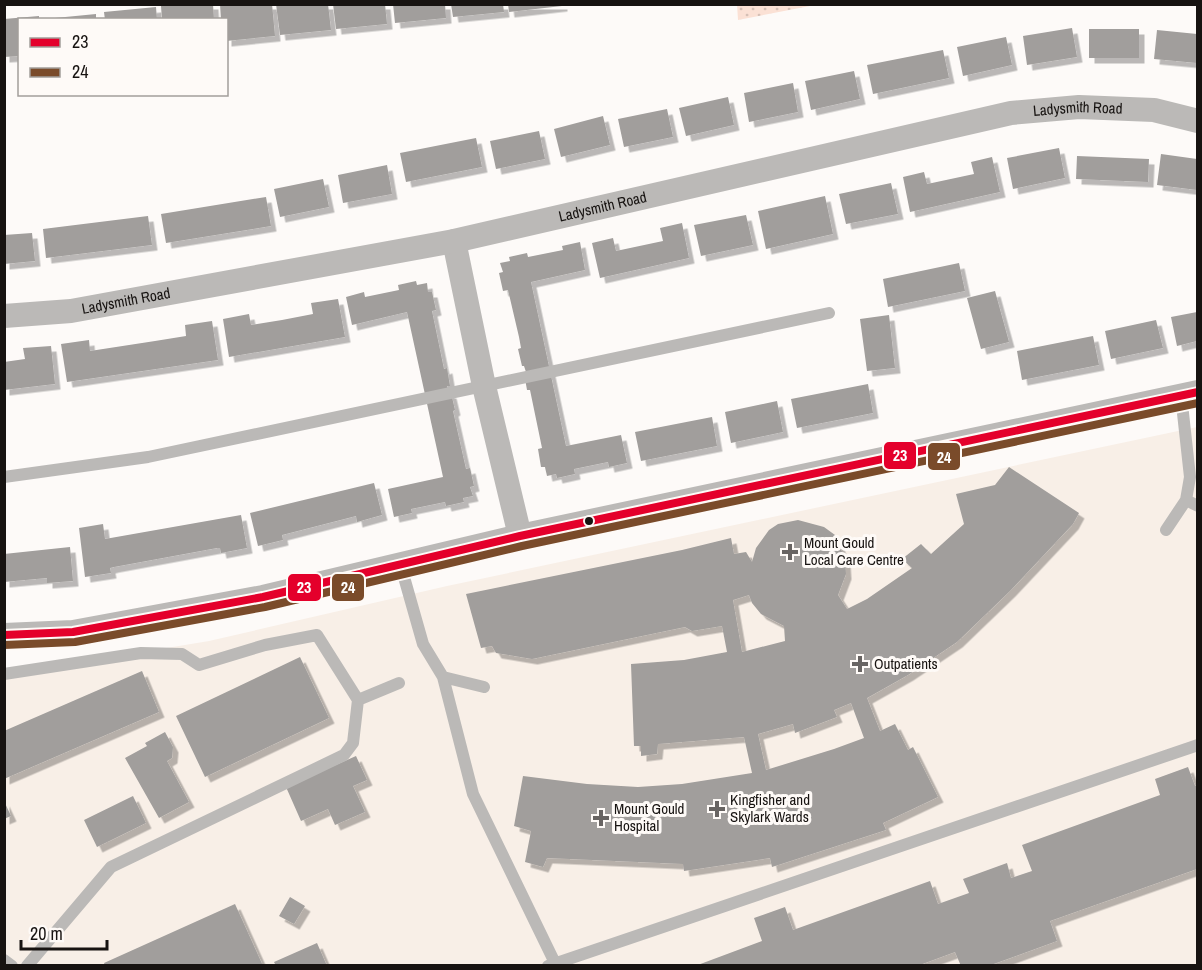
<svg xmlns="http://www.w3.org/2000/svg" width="1202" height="970" viewBox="0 0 1202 970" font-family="'Archivo Narrow',sans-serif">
  <defs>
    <pattern id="grass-dots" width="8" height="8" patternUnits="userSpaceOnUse" patternTransform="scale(1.5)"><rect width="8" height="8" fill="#fbe1d5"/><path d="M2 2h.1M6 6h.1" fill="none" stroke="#d6c0b6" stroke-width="1.8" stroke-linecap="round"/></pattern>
    <filter id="shadow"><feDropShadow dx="5.5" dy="5.5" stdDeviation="0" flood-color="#0004"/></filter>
  </defs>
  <rect width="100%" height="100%" fill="#fdfaf8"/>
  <path fill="#f8efe7" d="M1197,427v538l-1192,1v-295l41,-3 163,-27 238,-55z"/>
  <path fill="url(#grass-dots)" d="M737,4h78v1l-77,15z"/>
  <path fill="#a19e9c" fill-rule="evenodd" filter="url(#shadow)" d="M179,4h34l1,16h-52l-1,-14z
    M220,4h52l3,32 -49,5v-21h-5z
    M276,4h52l3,26 -51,5z
    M333,4h52l2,20 -51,5z
    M393,4h52l1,14 -51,5z
    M451,4h52l1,8 -51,5z
    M508,4h54v2l-53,6z
    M156,7l1,13h-52l-1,-8z
    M96,14v6h-41v-2z
    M39,16v4h-19v36l-16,1v-38z
    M1072,28l5,29 -50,8 -4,-29z
    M1089,29h50v29h-50z
    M1157,30l40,4v29l-43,-4z
    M1006,37l6,28 -49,11 -6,-29z
    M943,50l6,28 -76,16 -6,-29z
    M854,71l6,28 -49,11 -6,-29z
    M793,83l5,29 -49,10 -5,-29z
    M728,97l6,28 -48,11 -7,-28z
    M667,109l6,28 -49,10 -6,-28z
    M603,116l7,29 -49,12 -7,-28z
    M539,131l6,28 -49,10 -6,-28z
    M476,138l6,29 -76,15 -6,-29z
    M1059,148l6,30 -52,11 -6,-31z
    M1161,154l36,5v31l-40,-5z
    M1077,156l72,3 -1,23 -72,-3z
    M992,157l8,35 -90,20 -7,-35 21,-5 3,12 5,-1 42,-9 -3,-12z
    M387,165l5,29 -49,9 -5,-28z
    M323,179l6,28 -49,10 -6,-28z
    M891,183l7,31 -52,10 -7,-30z
    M825,196l8,38 -67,15 -8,-38z
    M266,197l5,29 -105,17 -5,-29z
    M746,215l7,30 -52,11 -7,-31z
    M148,216l4,29 -106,13 -3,-29z
    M682,223l7,35 -89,20 -8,-35 21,-5 3,13 47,-10 -3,-13z
    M32,233l3,28 -31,3v-29z
    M580,242l5,28 -54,12 35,164 55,-11 6,28 -18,4 -1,-5 -34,7 1,5 -18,4 -1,-4 -9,2 -2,-9h-4l-3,-18 4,-1 -12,-58h-3l-3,-17 2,-1 -2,-6h-2l-4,-17 3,-1 -2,-11 -11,-47 -5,1 -4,-18 4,-1 -3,-9 10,-2 -1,-4 18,-4 1,4 35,-7 -1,-4z
    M959,263l6,28 -77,16 -5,-28z
    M416,281l1,4 10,-2 1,9h4l4,18 -4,1 12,58 3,-1 3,18h-3l2,7h2l4,17 -2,1 13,58 4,-1 4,18 -4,1 3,9 -10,2 1,4 -18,4 -1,-4 -34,7 1,4 -18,4 -6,-28 55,-12 -36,-165 -55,13 -6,-28 18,-5 1,5 34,-7 -1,-5z
    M995,291l14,51 -28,7 -14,-51z
    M338,299l7,38 -116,20 -6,-38 26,-5 2,11 31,-5 31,-6 -2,-11z
    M1197,312v29l-20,5 -6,-29z
    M889,315l6,53 -28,3 -7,-52z
    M1156,320l7,28 -52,11 -6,-28z
    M212,321l6,39 -151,22 -6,-38 28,-4 1,11 65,-10 31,-5 -1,-11z
    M1093,336l6,29 -77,15 -5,-29z
    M51,346l4,38 -51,6v-28l21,-3 -2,-11z
    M868,384l5,29 -76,15 -6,-29z
    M777,401l6,31 -52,11 -6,-31z
    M712,417l5,29 -76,15 -6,-29z
    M1009,467l70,46 -6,11 -63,67 -53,51 -49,33 -41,23 13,33 15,-7 13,26 5,-3 25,50 -55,26 3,7 -114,37 -2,-9 -86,13 -1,-7 -136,-6 -4,9 -18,-5 6,-31 -17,-5 9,-50 64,8 51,3 44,-3 70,-11 -8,-36 -86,7 -1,10 -16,2v-10h-7l-3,-82 53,-4 43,-8 -5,-26 -30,5 -7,-4 -153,32 -36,-6 -4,-7 -11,2 -15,-54 216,-44 49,-12 3,16 12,-2 6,10 4,-14 13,-18 9,-6 20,-4 26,7 11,8 10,24 1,15 -8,21 9,14 20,-10 45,-31 -10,-9 19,-15 10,10 33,-30 -8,-30 39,-9zM749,595l3,8 9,11 23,12 1,15 -43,11 -9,-52zM851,703l13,35 -30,11 -68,21 -8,-36 35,-10 2,9 42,-16 -3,-7z
    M374,483l8,32 -25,7 -1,-6 -70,18 -4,1 1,5 -25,6 -8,-33z
    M241,515l6,33 -26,5 -1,-5h-3l-103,19 -4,1 1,5 -26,4 -6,-49 24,-4 2,15z
    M70,547l3,34 -26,2v-5l-43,4v-28z
    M300,657l29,61 -124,59 -29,-61z
    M142,671l17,41 -155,67v-48z
    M165,732l8,15 -1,11 -5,3 22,41 -30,16 -34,-60 22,-12 -2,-3z
    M356,756l11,24 -14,6 12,26 -30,13 -7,-16 -27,12 -15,-34z
    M1188,767l7,19 2,-1v84l-147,52 7,20 -69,25h-27l-6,-14 -38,14h-222l67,-25 -8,-23 31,-11 8,23 137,-49 8,23 31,-11 -6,-14 44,-16 4,15 21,-7 -10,-26 138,-50 -5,-16z
    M133,796l13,27 -49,24 -13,-27z
    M4,801l7,15 -7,3z
    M290,897l15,9 -11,18 -15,-8z
    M235,904l28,62h-158l-1,-3z
    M317,943l10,23h-51l-2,-4z"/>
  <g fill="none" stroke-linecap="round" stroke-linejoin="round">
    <path stroke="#bbb9b7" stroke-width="12" d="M1181,395l9,82 -4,23 12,6
      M4,477l144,-20 681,-144
      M1166,530l20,-30
      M400,563l23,81 20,33 41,10
      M4,674l137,-21 41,1 17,11 66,-20 52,-10 41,65 41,-17
      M443,677l30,117 82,169
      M4,960l8,6
      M27,966l84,-99 233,-112 9,-12 5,-43
      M548,966l650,-221"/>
    <g stroke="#bbb9b7" stroke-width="24">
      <path d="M454,241l30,145 36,150"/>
      <path id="s1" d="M4,316l67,-5 383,-70 557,-128 68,-6 75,3 44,11"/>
      <path d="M4,635l69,-3 190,-35 257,-61 678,-144"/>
    </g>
    <g stroke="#fefaf7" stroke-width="12">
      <path id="bus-1" d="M4,635l69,-3 190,-35 257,-61 678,-144"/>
    </g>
    <g stroke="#fefaf7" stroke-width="12">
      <path id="bus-2" d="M4,645l71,-3 190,-35 257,-61 676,-143"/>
    </g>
    <use href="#bus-1" stroke="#e4002b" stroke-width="8"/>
    <use href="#bus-2" stroke="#7a4b2a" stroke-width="8"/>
  </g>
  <circle fill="#171311" stroke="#fefaf7" stroke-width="2" cx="589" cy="521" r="5"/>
  <g fill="#686462" stroke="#fefaf7" stroke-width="2">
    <path d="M787 543h6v6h6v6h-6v6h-6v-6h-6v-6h6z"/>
    <path d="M857 655h6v6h6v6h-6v6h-6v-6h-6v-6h6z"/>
    <path d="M714 800h6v6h6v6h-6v6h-6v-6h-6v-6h6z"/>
    <path d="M598 809h6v6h6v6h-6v6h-6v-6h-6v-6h6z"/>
  </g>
  <g text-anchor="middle" stroke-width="6" stroke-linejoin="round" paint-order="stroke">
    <g font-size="15" fill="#171311" stroke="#fefaf7">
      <text dy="5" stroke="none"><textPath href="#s1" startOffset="1095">Ladysmith Road</textPath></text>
      <text dy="5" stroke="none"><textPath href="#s1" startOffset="609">Ladysmith Road</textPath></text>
      <text dy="5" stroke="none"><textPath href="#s1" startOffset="123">Ladysmith Road</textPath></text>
    </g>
    <g font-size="15" fill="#171311" stroke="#fefaf7" text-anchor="start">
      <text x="804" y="548">Mount Gould<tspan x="804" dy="17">Local Care Centre</tspan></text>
      <text x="874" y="669">Outpatients</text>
      <text x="730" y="805">Kingfisher and<tspan x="730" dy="17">Skylark Wards</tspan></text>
      <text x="614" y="814">Mount Gould<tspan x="614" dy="17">Hospital</tspan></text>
    </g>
  </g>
  <g stroke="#fefaf7" stroke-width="2">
    <rect x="883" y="441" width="34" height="29" rx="6" fill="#e4002b"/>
    <rect x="927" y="442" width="34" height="29" rx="6" fill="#7a4b2a"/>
    <rect x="287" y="573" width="35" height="29" rx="6" fill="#e4002b"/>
    <rect x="331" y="573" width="34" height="29" rx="6" fill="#7a4b2a"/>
  </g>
  <g font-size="16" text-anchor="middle" font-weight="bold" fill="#fff">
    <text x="900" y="461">23</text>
    <text x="944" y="463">24</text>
    <text x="304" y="593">23</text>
    <text x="348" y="593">24</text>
  </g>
  <rect width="1202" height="970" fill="none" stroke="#171311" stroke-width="12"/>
  <rect x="18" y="18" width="210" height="78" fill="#fefaf7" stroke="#a29e9b" stroke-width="1.5"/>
  <rect x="30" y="38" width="30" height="9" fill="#e4002b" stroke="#a29e9b" stroke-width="1.5"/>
  <text x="72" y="48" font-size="18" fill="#171311">23</text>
  <rect x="30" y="68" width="30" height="9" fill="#7a4b2a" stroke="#a29e9b" stroke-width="1.5"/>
  <text x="72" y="78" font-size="18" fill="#171311">24</text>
  <path d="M21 940v9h86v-9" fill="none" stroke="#171311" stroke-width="3"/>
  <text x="30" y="940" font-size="18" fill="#171311" stroke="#fefaf7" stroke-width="4.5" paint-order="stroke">20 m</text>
</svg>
